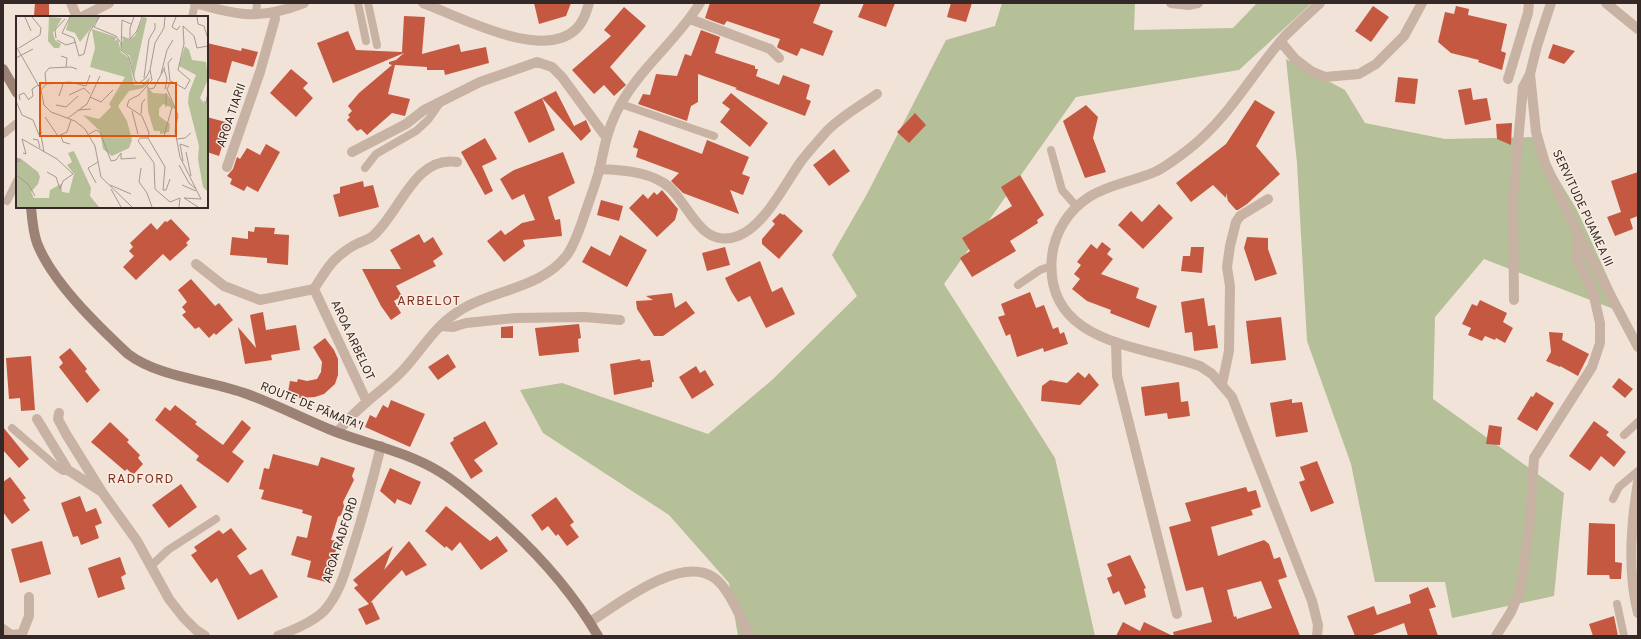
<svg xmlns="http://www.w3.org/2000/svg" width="1641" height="639" viewBox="0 0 1641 639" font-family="Overpass,sans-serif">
  <rect width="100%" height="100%" fill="#f1e3d8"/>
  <path fill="#b5bf98" d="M1002,3h133l-1,27 99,-2 24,-25h55l-73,67 -163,27 -132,187 111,174 40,178h-357l-9,-53 -60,-68 -126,-82 -23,-43 42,-7 146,51 64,-54 85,-84 -25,-41 35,-61 79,-154 49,-14z
    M1286,59l59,31 20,33 80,16 88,-2 44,73 47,103 -140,-54 -49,58 -2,82 131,94 -10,103 -102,22 -7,-36h-70l-24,-118 -44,-123 -10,-178z"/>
  <path fill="#c55841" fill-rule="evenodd" d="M35,3h14v13l-15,-1z
    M534,3h37l-5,13 -27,8z
    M710,3h111l-8,20 20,8 -10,25 -22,-8 -4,8 -19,-8 -1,-1 3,-8 -53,-18 -3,4 -19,-7z
    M864,3h31l-9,24 -28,-10z
    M951,3h21l-6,19 -19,-5z
    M1373,6l16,11 -18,25 -16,-11z
    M1456,6l13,3 -1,6 39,9 -6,27 5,2 -4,17 -24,-8 1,-2 -28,-7 -13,-11 7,-30 9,2z
    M624,7l22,19 -36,41 16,18 -12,11 -10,-11 -10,9 -22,-24 39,-34 -7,-6z
    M404,16l21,1 -3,37 37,-10 2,8 25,-5 3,16 -44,12 -1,-5h-17v-3l-32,-2 -7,29 22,5 -5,17 -13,-3 -25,22 -6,-6 -4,2 -10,-11 3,-3 -2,-2 4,-4 -4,-5 11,-13 33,-28 -3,-1v-2l7,-2 8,-7 -71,30 -16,-40 31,-12 8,19 46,2z
    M701,30l19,7 -5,16 40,13v3h3l-2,7 23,9 4,-10 27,10 -4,14 5,2 -6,15 -70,-27 2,-1 -39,-14v28l-7,4 -4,15 -49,-17 5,-10 7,1 6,-21 21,2 8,-22 6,2z
    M207,43l34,8 1,-3 16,4 -5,15 -21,-6 -6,22 -19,-5z
    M1553,44l22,7 -11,13 -16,-6z
    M291,69l17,14 -5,5 10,10 -17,19 -26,-24z
    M1398,77l20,2 -3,25 -20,-2z
    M1471,88l2,12 14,-2 4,22 -26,5 -7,-35z
    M556,91l18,35 12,-6 5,11 -10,10 -39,-43 13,32 -26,13 -15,-31z
    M731,93l37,30 -18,24 -30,-25 10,-13 -8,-6z
    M1255,100l20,12 -19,34 24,28 -33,30 -9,6h-2l-8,-9 -2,-8v5l-13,-13 -22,17 -15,-19 50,-39z
    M1086,105l12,12 -5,21 13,34 -21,6 -22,-57z
    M915,113l11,12 -17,18 -12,-11z
    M207,117l22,6 -10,33 -12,-4z
    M1512,123l-1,22 -14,-6 -1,-15z
    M639,130l63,24 5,-14 42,17 -7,17 8,3 -7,18 -13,-5 9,24 -56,-21 -12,-12 8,-8 -43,-16 2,-8 -5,-2z
    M485,138l12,21 -15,7 11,25 -8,4 -24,-43z
    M266,144l14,8 -22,40 -11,-6 -3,5 -14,-7 2,-5 -5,-3 6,-7 4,-12 3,2 7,-11 13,7z
    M834,149l16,22 -21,15 -16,-21z
    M563,152l12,31 -27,14 7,23 5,-1 2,17 -39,4 2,6 -21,16 -17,-21 14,-11 4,5 17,-12 13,-3 -11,-26 -12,6 -12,-21 14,-9z
    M1638,172v44l-8,3 3,10 -18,7 -8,-19 14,-5 -10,-31z
    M1020,175l24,40 -7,5 1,3 -28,18 6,10 -44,26 -12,-19 10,-7 -8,-13 50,-32 -11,-19z
    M363,181l1,6 9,-2 6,22 -40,10 -6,-22 7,-2v-6z
    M662,190l16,19 -3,11 -18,17 -28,-29 14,-14 5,5 6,-7 3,3z
    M601,200l22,6 -4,15 -22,-6z
    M1159,204l14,14 -30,31 -25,-24 13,-14 11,11z
    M780,213l3,2 1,-1 19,17 -24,28 -17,-15v-5l13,-15 -3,-3z
    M171,219l19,20 -4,4 2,2 -18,16 -7,-7 -27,26 -13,-13 11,-11 -5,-5 4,-4 -3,-4 21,-20 6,7 8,-9 2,1z
    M255,227l20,1 -1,6 15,1 -1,30 -21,-2v-5l-37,-3 2,-18 16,2v-8l6,1z
    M419,234l5,9 9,-6 10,17 -10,7 3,5 -40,20 6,10 -8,5 7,12 -10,7 -10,-14 -19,-37h39l-11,-19z
    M620,235l27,15 -20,37 -45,-25 9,-16 19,10z
    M1247,237l21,1v11l9,25 -22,7 -11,-33z
    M1102,242l9,7 -4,5 6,5 -12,15 38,14 -3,10 21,8 -8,22 -39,-15 1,-3 -24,-9 -15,-12 8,-10 -6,-5 7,-9 -4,-3 14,-18 6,5z
    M725,247l5,18 -23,6 -5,-18z
    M1191,247h13l-2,26 -21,-2 2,-15h7z
    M760,261l12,31 10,-5 13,27 -29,14 -16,-32 -12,6 -7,-11 -6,-13z
    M191,279l24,27 4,-3 14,17 -17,15 -2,-2 -5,5 -10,-11 -4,2 -13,-14 4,-3 -4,-5 5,-5 -9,-12z
    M1030,292l6,16 8,-3 9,24 5,-2 2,7 4,-2 4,12 -24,8 -1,-4 -26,9 -7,-23 -4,2 -8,-19 7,-2 -4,-11z
    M672,293l3,15 11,-7 9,12 -32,23h-9l-17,-27 -1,-8 17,-1 -7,-4z
    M1204,298l4,28 7,-1 3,23 -24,3 -2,-19 -7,1 -4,-31z
    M1480,300l27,13 -4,9 10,6 -8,15 -9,-5 -1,2 -10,-4 -3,5 -14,-6 3,-7 -9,-4 10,-20 5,2z
    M263,312l3,18 30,-5 4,25 -29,5 1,5 -27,4 -7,-37 18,21 -6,-33z
    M1281,317l5,43 -35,4 -5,-43z
    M579,324l2,14 -3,1 1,13 -40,4 -4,-28z
    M513,326v12h-12v-11z
    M1549,332l14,1 -1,7 27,14 -11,22 -18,-10v1l-14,-6 5,-9z
    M325,338l9,12 4,9v16l-3,9 -11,10 -9,3 -15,1 -5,-2v-2l-7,-2 2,-11 7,1 1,-3 9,2 10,-2 4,-7 1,-10 -9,-15z
    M70,348l17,21 -2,2 15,19 -13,13 -28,-36 4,-4 -4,-6z
    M448,354l8,13 -18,13 -10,-13z
    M31,356l4,54 -14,1 -1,-13 -11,1 -3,-41z
    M640,359l1,2 9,-1 4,22h-2v5l-38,8 -4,-31z
    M696,366l4,7 5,-3 9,15 -22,14 -13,-22z
    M1078,372l7,6 4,-5 10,12 -19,20 -39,-4 1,-15 8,-6 17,3z
    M1619,378l14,11 -8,9 -13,-11z
    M1179,382l2,20 7,-1 2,15 -22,3 -1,-6 -22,3 -4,-29z
    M1536,392l18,11 -17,28 -20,-12 14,-23 2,1z
    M1292,399v4l10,-1 6,30 -32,5 -6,-34z
    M391,400l34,14 -15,33 -45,-20 5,-12 6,3 7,-13 5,3z
    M175,405l22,17 -2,2 28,21 19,-25 9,8 -19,24 12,9 -16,22 -32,-23 3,-4 -44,-36 10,-13 5,4z
    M485,421l13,23 -24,16 9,11 -12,8 -21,-36 4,-3 -1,-2z
    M1594,421l15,11 -3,3 20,17 -12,15 -13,-11 -11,15 -21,-15z
    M110,422l19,18 -2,2 13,13 -2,3 5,6 -10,11 -6,-6 -2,2 -34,-29z
    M1489,425l13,2 -2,18 -14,-1z
    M3,427l26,32 -10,9 -16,-18z
    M273,454l45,12 3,-9 34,11 -3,8 2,4 -11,22 1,4 -3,9 -3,2 -7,23 5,1 -2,5 3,1 -11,35 -19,-5 4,-16 -20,-6 6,-19 10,2 5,-22 -10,-3 1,-3 -42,-11 3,-9 -5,-1 5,-21 5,1z
    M1317,461l17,42 -23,9 -12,-30 6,-2 -5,-13z
    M390,468l31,14 -10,23 -14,-6 -2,5 -15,-13z
    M10,477l16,21 -3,2 7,10 -18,14 -9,-12v-30z
    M181,484l16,23 -28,21 -17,-23z
    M1246,487l2,5 8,-2 5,17 -10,3 2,5 -42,12 7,29 46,-16 5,4 5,15 6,-2 7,20 -9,3 22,56h-126l-1,-4 39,-10 -9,-35 -17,4 -17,-64 22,-6 -6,-18zM1261,581l11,27 -35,11 -1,-3 -2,1 -7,-27z
    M80,496l6,16 10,-4 6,15 -7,3 4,12 -18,7 -3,-9 -5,1 -12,-34z
    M556,497l18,25 -4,3 9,12 -12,9 -9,-12 -2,2 -8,-10 -6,5 -11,-16z
    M446,506l44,35 7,-5 11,15 -27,19 -21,-28 -8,9 -6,-5 -1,2 -20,-17z
    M1589,523l26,1v38l7,1 -1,16h-11l-1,-4h-22z
    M231,528l16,21 -10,7 13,19 12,-6 16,28 -40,23 -21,-42 -6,5 -20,-28 6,-4 -3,-4 25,-17 4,4z
    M42,541l9,33 -31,9 -9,-34z
    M409,541l18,24 -21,11 -4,-6 -15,15 -17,18 2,-1 8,17 -14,6 -8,-16 11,-5 -15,-16 4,-3 -5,-5 40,-34 -9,24z
    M1130,555l16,33 -2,1 2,8 -21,8 -6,-14 -6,3 -6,-16 5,-2 -5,-12z
    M120,557l6,17 -5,3 4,12 -27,9 -10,-30z
    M1428,587l8,20 -7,2 9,27h-30l-4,-13 -34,13h-15l-8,-20 27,-10 3,9 34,-12 -2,-8z
    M1614,616l4,20h-25l-4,-12z
    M1123,622l17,9 4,-9 29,14h-57z"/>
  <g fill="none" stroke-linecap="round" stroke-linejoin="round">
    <path stroke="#c8b2a4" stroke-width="8" d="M358,3l8,38
      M368,3l9,42
      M256,15l1,-12
      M192,17l3,-14
      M621,104l93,32
      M3,134l14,-11
      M1051,150l11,40 15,17
      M365,168l11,-14 40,-23 12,-11 12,-17
      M7,201l10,-20
      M1018,285l22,-15 11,-4
      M12,428l45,39 6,4 5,-1
      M1624,435l14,-13
      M1613,499l6,-12 19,-16
      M151,566l17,-16 48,-31
      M1617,604l7,32"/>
    <path stroke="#c8b2a4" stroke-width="10" d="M71,3l6,14
      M195,3c44,13 65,17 109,0
      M423,3c35,13 118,58 152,27 8,-7 11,-17 14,-27
      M1171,3l17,2 10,-2
      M1551,3l-14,43 -7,28 6,58 9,31 34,73 59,111
      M1606,3l32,26
      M82,17l27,-14
      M690,19l80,30 9,9
      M1281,42l14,17 16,12 14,6 34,-3 17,-10 28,-28 18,-33
      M1508,79l20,-66 1,-10
      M352,152l54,-28 18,-14 56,-28 57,-20 15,5 10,10 44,60
      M227,167l33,-95 15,-53 -1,-6
      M599,169c21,1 45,2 63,13 26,14 35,69 76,54 27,-10 47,-53 64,-76 7,-9 16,-19 24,-28 14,-15 34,-26 51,-38
      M196,264l28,22 36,14 54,-11c13,-20 18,-31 39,-43 6,-4 16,-6 21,-11 26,-23 41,-80 83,-73
      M314,289l53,113
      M1514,300l-1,-101 10,-112 7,-13
      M441,326l12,1 13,-4 50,-5 68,-1 36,3
      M1116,342l1,34 60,238
      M1222,384l7,-33 1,-65 -3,-19 3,-21 6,-24 4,-6 28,-17
      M59,413l-1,6 8,15 36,58 35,49 32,58 14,18 13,13 9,6
      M37,419l31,51 34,22
      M337,432c7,-7 13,-15 21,-22 15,-15 33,-26 47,-42 17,-19 30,-41 51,-55 35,-24 84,-23 111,-58 7,-10 11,-22 15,-33 6,-18 13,-36 18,-54 4,-19 7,-37 16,-55 20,-42 60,-71 84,-110
      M1638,482c-7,42 -11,89 0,131
      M590,622c28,-18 90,-67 123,-45 16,10 28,43 37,59
      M3,629l8,6 11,-1 7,-18v-19
      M278,636c15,-6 35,-14 46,-25 17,-19 22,-43 30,-67 10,-32 19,-65 27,-98
      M1317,636l1,-11 -6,-24 -80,-204 -20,-23 -12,-8c-59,-21 -157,-22 -148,-110 3,-25 17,-46 37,-59 20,-13 46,-16 68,-26 11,-6 23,-15 32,-22 40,-31 63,-76 96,-113 11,-11 23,-22 35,-33
      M1496,636l15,-24 10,-24 9,-68 4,-62 58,-91 8,-24v-20l-7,-31 -16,-35 2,-21"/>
    <path stroke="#9c8175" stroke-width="10" d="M3,69l14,24
      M31,207c1,12 2,25 6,36 15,39 61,83 91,111 32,24 82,26 119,40 30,11 59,26 89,38 35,13 71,20 104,40 18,11 34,25 50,39 42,36 80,77 108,125"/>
  </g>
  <g text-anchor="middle" stroke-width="3" stroke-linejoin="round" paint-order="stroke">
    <g font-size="12" fill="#342926" stroke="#f9ede3">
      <text transform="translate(231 115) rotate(-71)" y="4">AROA TIARII</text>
      <text transform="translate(1583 208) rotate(65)" y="4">SERVITUDE PUAMEA III</text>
      <text transform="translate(353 340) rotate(65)" y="4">AROA ARBELOT</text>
      <text transform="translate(312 406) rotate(22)" y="4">ROUTE DE PĀMATA'I</text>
      <text transform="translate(340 540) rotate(-72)" y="4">AROA RADFORD</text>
    </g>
    <g font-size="13" letter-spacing="1" fill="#82301f" stroke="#f9ede3">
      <text x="429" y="305">ARBELOT</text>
      <text x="141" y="483">RADFORD</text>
    </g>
  </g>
  <g transform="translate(16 16)">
    <rect width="192" height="192" fill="#f1e3d8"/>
    <path d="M33,1l13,1 -9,15 2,7 6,4 -2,4h-5l-6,-7zM54,1h30l-20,25 -5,-9 -9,-3zM127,1l4,1 -13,59 -4,-21 -8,-5 -2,-8 3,-2 -1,-5 8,3 5,-3zM76,13l24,8 -1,4 3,-2 3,13 8,6 5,27h8l8,-8 -1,5 -6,6 -14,3 -11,15 9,15 5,19 -3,8 -17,8 -9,-7 -3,-18 -17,-16 16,4 12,-12 -2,-3 16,-27 -35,-10 5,-19zM169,30l4,4 3,10 14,2 2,17 -8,19 4,5 4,-2v91l-5,-5 -5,-28 1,-13 -11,-43 1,-10 7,-18 -17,-9zM131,71l6,6 14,1 4,6 4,9 -12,-5 -4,5v7l11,8 -1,8 -9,2v-3h-6l-6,-20zM58,135l17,37 -1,8 9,11h-83v-47l4,-2 18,14 2,5 -2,7 -7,8 3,6h15l1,-8 11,-6 1,8 7,1 5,-19 -7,-9 5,-3 -4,-9z" fill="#b5bf98"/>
    <path fill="none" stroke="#a59991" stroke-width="1" d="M9,1l6,14M54,1l-8,16 12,5 5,18 5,-2 5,-21 5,-8M83,1l-5,10 22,9 4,6M118,1l-4,11v11l7,-8 5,-14M160,1l-4,10 5,3 3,-4M181,1l1,7 6,2 4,13M115,8l-9,-4 -1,30 8,7 6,24 4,2 7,-5 4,-8 5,-27 9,-15 1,-11M40,22l-1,-8 10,-11M41,24l9,5 10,-3M0,30l25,44 3,15 7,7 24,9 10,8 10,17 6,31 31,30M3,32l21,-13 1,-7 -9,-11M45,40l6,2 -1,9M0,42l17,-9M148,53l3,10 -2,10M134,54l2,10 -13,15 -10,5 -2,6 15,10 7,17 -1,5 17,29 -2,23h3l4,-11M145,58l6,-24 6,-10M128,62l5,-39 6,-10v-6M154,65l-2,-18 4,-5M30,68l24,-2 16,4 4,-11M130,70l4,3 4,-1 11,-21M25,74l5,-6 -1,-11 4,-5 22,-1 6,2M53,79l15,-7 6,6M43,80l4,-12M74,81l11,5 12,-12M13,83l4,-3 -1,-7 6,-4M4,84l-1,-5 5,-2 5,7M0,85l6,14 11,5 6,15 3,-3M188,85l2,2 2,-11M40,89l10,2 12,-11M150,91v-14M62,94l13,-1M116,95l6,23M125,98l1,-11 3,-4M29,101l13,19 9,-4 4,-12M52,102l19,-14 13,-28M73,118l7,-4 4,2 11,29 5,-1 5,-7v6l15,-1M25,119l3,17M45,120l2,6 7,2M148,120l8,-29M132,122h-8l-2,3 16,22 1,26 15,13 10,-4 -1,9M17,123l5,1 2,8M161,123l8,-1 6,-5M170,136l5,24M7,137l3,1 -4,-15 35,20 16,15 -10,7 -3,8 -4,-12 -9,-5M0,145l3,1 -2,-4 4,3M167,145l-3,-17 9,3M163,149l10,18 7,6M125,152l-2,14 8,11 5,14M0,159l12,9 7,12M80,167l-8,-15 10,-6M94,169l21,9M166,169l14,6M95,173l10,18M182,191l-14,-9 17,1 -21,-42 -5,-26 3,-16 -11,-26 4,-8 14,8 5,-9 -12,-10 6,-26 -1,-18 11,10 3,12 11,-2"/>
    <path fill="#df570d" fill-opacity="0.15" stroke="#df570d" stroke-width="2" d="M24,67h136v53h-136z"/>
    <rect width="192" height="192" fill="none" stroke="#342926" stroke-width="2"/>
  </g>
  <rect width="1641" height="639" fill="none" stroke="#342926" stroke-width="8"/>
</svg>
